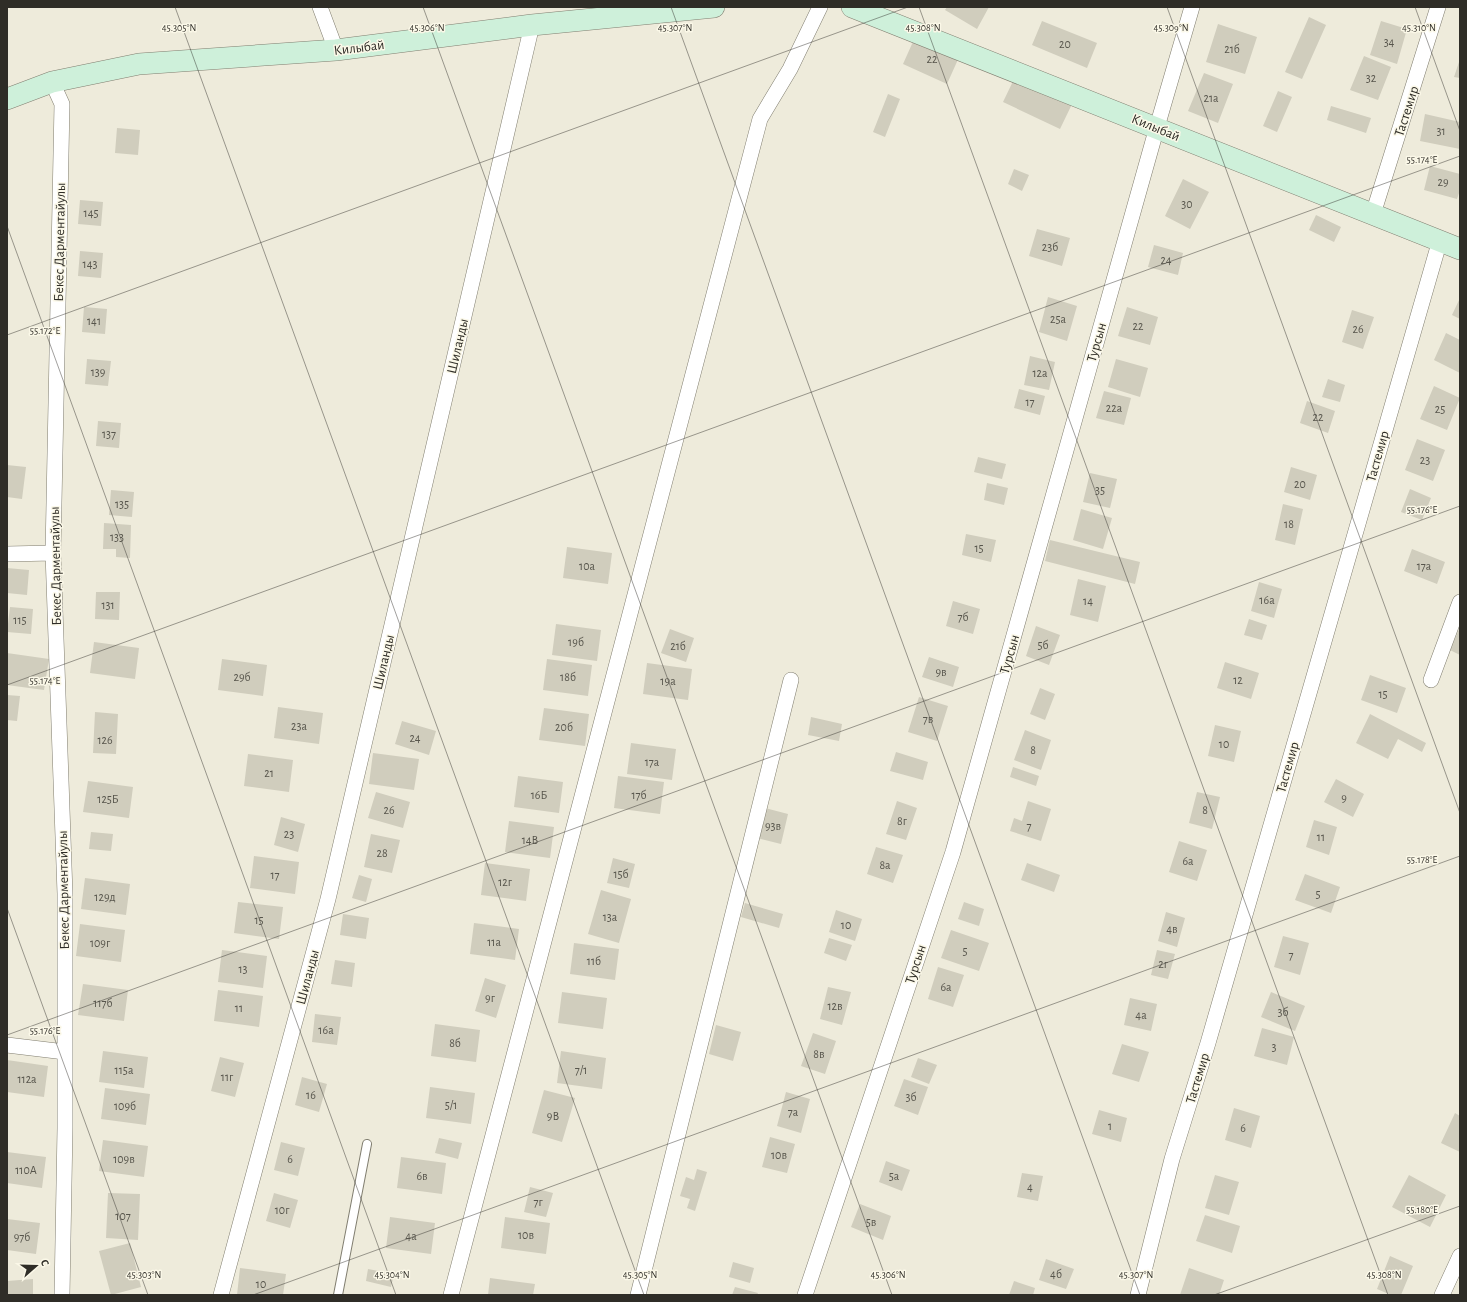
<svg xmlns="http://www.w3.org/2000/svg" width="1467" height="1302" viewBox="0 0 1467 1302" font-family="'Alegreya Sans',sans-serif">
  <rect width="100%" height="100%" fill="#eeebdb"/>
  <path fill="#d0cdbd" d="M947,7h42l-12,22 -32,-19z
    M1309,17l17,8 -24,54 -17,-7z
    M1042,21l55,22 -10,25 -55,-23z
    M1381,21l26,8 -10,35 -27,-9z
    M1218,24l39,13 -12,37 -39,-12z
    M916,35l44,20 -13,29 -44,-20z
    M1364,56l27,11 -13,33 -28,-10z
    M1460,59v19l-6,-1z
    M1204,73l29,11 -15,39 -30,-12z
    M1016,75l57,27 -13,27 -57,-27z
    M1278,91l14,6 -15,35 -14,-6z
    M888,94l12,5 -15,38 -12,-5z
    M1331,106l40,12 -5,15 -39,-13z
    M1425,114l35,8v27l-40,-8z
    M117,128l23,2 -2,25 -23,-2z
    M1430,166l30,8v16l-3,9 -33,-9z
    M1014,169l15,6 -7,16 -14,-7z
    M1183,179l26,13 -19,37 -25,-13z
    M80,200l23,2 -2,24 -23,-2z
    M1316,215l25,12 -7,15 -25,-12z
    M1037,229l33,9 -8,28 -33,-10z
    M1154,245l29,8 -5,22 -30,-8z
    M80,251l23,2 -2,25 -23,-2z
    M1048,297l29,9 -10,35 -28,-9z
    M1460,298v21l-8,-4z
    M84,307l23,2 -2,25 -23,-2z
    M1127,307l31,10 -8,28 -32,-9z
    M1352,310l22,7 -11,32 -21,-7z
    M1446,333l14,7v33l-26,-13z
    M1030,356l25,6 -6,28 -25,-5z
    M87,359l24,2 -3,25 -23,-2z
    M1116,359l32,9 -8,29 -32,-10z
    M1328,379l17,6 -5,17 -18,-5z
    M1434,386l26,12 -13,32 -27,-11z
    M1019,389l26,7 -5,19 -26,-7z
    M1104,391l27,7 -7,27 -28,-7z
    M1307,401l28,10 -7,22 -28,-10z
    M98,421l23,2 -2,25 -23,-2z
    M1417,439l28,11 -12,31 -28,-11z
    M978,457l28,7 -4,15 -28,-7z
    M7,465l19,2 -4,32 -15,-2z
    M1291,467l26,8 -7,25 -26,-8z
    M1090,473l27,6 -7,29 -27,-6z
    M987,483l21,5 -4,17 -20,-5z
    M1410,489l21,9 -9,22 -21,-8z
    M111,490l23,2 -2,25 -23,-2z
    M1283,504l20,5 -8,36 -20,-5z
    M1081,509l31,9 -9,31 -30,-9z
    M104,523l27,2 -1,33 -14,-1v-8h-13z
    M966,534l30,6 -5,22 -29,-7z
    M1050,540l90,22 -5,22 -90,-23z
    M567,547l45,6 -4,31 -45,-6z
    M1412,549l33,13 -8,22 -33,-13z
    M7,568l22,2 -2,25 -20,-2z
    M1078,579l28,7 -8,36 -28,-7z
    M1259,582l23,7 -8,29 -23,-7z
    M96,592h24l-1,28 -24,-1z
    M953,601l27,8 -7,25 -27,-8z
    M10,607l23,2 -2,25 -24,-2z
    M1249,619l18,6 -5,15 -18,-5z
    M556,624l45,6 -4,31 -45,-6z
    M1036,626l24,9 -11,30 -23,-9z
    M1460,627v28l-10,-5z
    M670,629l24,9 -8,24 -25,-9z
    M94,642l45,6 -4,31 -45,-6z
    M7,653l42,6 -5,31 -37,-5z
    M929,657l30,10 -6,20 -31,-10z
    M222,659l45,6 -4,31 -45,-6z
    M547,659l45,6 -4,31 -45,-6z
    M1225,662l34,11 -8,26 -34,-11z
    M647,663l45,6 -4,31 -45,-6z
    M1370,675l36,13 -9,25 -36,-13z
    M1040,688l15,6 -10,26 -15,-6z
    M7,695l13,1 -3,25 -10,-1z
    M919,697l29,9 -11,35 -29,-9z
    M278,707l45,6 -4,31 -45,-6z
    M544,708l45,6 -4,32 -46,-6z
    M95,712l23,2 -2,40 -23,-1z
    M1370,714l56,29 -4,9 -24,-13 -10,20 -32,-16z
    M811,717l31,7 -3,17 -31,-6z
    M402,721l34,10 -7,24 -34,-11z
    M1215,725l26,6 -7,31 -26,-6z
    M1025,730l26,10 -10,30 -27,-10z
    M631,743l45,6 -4,31 -45,-6z
    M896,752l32,10 -5,18 -33,-9z
    M373,753l46,6 -5,31 -45,-6z
    M248,754l45,6 -4,32 -45,-6z
    M1013,767l26,9 -3,10 -26,-9z
    M518,776l45,6 -4,31 -45,-6z
    M618,776l46,6 -4,32 -46,-6z
    M1336,779l28,15 -11,23 -29,-15z
    M88,781l45,6 -4,31 -46,-6z
    M376,792l34,10 -7,26 -35,-10z
    M1197,792l23,5 -8,32 -23,-6z
    M897,801l20,7 -11,32 -20,-6z
    M1028,801l23,8 -10,32 -31,-10 4,-13 8,3z
    M765,808l23,6 -7,30 -24,-6z
    M281,817l24,7 -7,28 -24,-7z
    M1314,820l23,7 -8,28 -23,-8z
    M509,821l45,6 -4,31 -45,-6z
    M91,832l22,2 -2,17 -22,-2z
    M371,834l29,6 -8,33 -28,-6z
    M1179,841l28,9 -10,31 -28,-9z
    M876,847l27,8 -10,28 -26,-9z
    M254,856l45,6 -4,32 -45,-6z
    M613,858l22,6 -6,24 -22,-5z
    M485,863l45,6 -4,32 -45,-6z
    M1027,863l33,12 -6,17 -33,-12z
    M1305,874l35,13 -9,26 -36,-13z
    M359,875l13,4 -6,23 -14,-4z
    M85,878l45,6 -4,31 -45,-6z
    M601,890l30,9 -12,44 -31,-9z
    M238,902l45,5 -4,32 -45,-6z
    M964,902l20,7 -5,17 -21,-7z
    M745,903l38,11 -4,14 -38,-11z
    M836,910l26,9 -7,22 -26,-9z
    M1166,912l19,6 -8,29 -19,-6z
    M343,914l26,4 -3,21 -26,-4z
    M474,923l45,6 -4,31 -45,-6z
    M80,924l45,6 -4,32 -45,-6z
    M951,930l38,13 -10,28 -38,-13z
    M1283,936l26,7 -9,32 -26,-8z
    M829,938l23,7 -6,16 -22,-8z
    M574,943l45,6 -4,31 -45,-6z
    M222,950l45,6 -4,32 -45,-6z
    M1157,950l18,4 -7,25 -17,-4z
    M335,960l20,3 -3,24 -21,-3z
    M938,967l26,8 -11,32 -25,-8z
    M485,978l21,7 -10,33 -21,-7z
    M83,984l45,6 -4,31 -46,-6z
    M828,987l23,5 -9,33 -22,-6z
    M218,990l45,6 -4,31 -45,-6z
    M562,992l45,6 -4,31 -45,-6z
    M1271,992l34,14 -10,25 -34,-14z
    M1130,998l27,6 -6,27 -27,-6z
    M315,1014l26,3 -4,28 -25,-3z
    M435,1024l45,6 -4,32 -45,-6z
    M716,1025l25,7 -8,29 -24,-7z
    M1262,1028l32,9 -7,28 -33,-9z
    M813,1033l23,8 -11,33 -24,-8z
    M1122,1044l27,8 -10,30 -27,-8z
    M103,1051l45,6 -4,31 -45,-6z
    M561,1051l45,7 -4,31 -45,-6z
    M220,1057l24,6 -9,34 -24,-6z
    M918,1058l19,7 -8,19 -18,-7z
    M7,1060l41,6 -4,31 -37,-5z
    M302,1077l25,7 -8,28 -24,-7z
    M904,1079l24,8 -10,28 -24,-9z
    M430,1087l45,6 -4,31 -45,-6z
    M105,1088l45,6 -4,31 -45,-6z
    M544,1090l31,8 -13,44 -30,-9z
    M786,1092l24,7 -9,34 -24,-7z
    M1234,1108l26,8 -9,32 -26,-8z
    M1099,1110l28,8 -6,24 -29,-8z
    M1455,1113l5,3v36l-19,-9z
    M770,1137l25,7 -8,29 -25,-6z
    M439,1138l23,5 -4,16 -23,-6z
    M103,1140l45,6 -4,31 -45,-6z
    M281,1142l24,6 -7,28 -24,-6z
    M7,1152l39,5 -4,31 -35,-5z
    M401,1157l45,6 -4,31 -45,-6z
    M886,1161l24,9 -8,21 -23,-9z
    M697,1169l10,3 -12,39 -8,-3 3,-9 -10,-3 6,-19 8,3z
    M1022,1173l21,3 -5,25 -21,-4z
    M1215,1175l24,7 -10,33 -24,-7z
    M1409,1175l37,20 -16,32 -38,-20z
    M530,1187l23,6 -7,24 -22,-5z
    M108,1193l32,1 -2,46 -32,-2z
    M274,1193l24,7 -8,28 -24,-7z
    M860,1204l31,12 -8,24 -32,-13z
    M1205,1215l35,11 -8,27 -36,-12z
    M390,1217l45,6 -4,31 -45,-6z
    M505,1217l45,6 -4,31 -45,-6z
    M7,1219l33,4 -4,31 -29,-4z
    M130,1243l11,44 -30,8 -12,-44z
    M1390,1256l23,10 -12,29h-10l-14,-6z
    M1046,1259l28,10 -8,20 -27,-9z
    M733,1262l21,6 -4,15 -21,-6z
    M240,1268l46,6 -3,21h-46z
    M1189,1268l35,12 -5,15h-39z
    M368,1269l26,5 -3,13 -25,-6z
    M490,1278l45,6 -2,11h-45z
    M33,1279v15l-26,1v-14z
    M1014,1281l21,7 -2,7h-24z
    M735,1287l23,6 -1,2h-25z"/>
  <g fill="none" stroke-linecap="round" stroke-linejoin="round">
    <g stroke="#817e70" stroke-width="10">
      <path id="lane" d="M338,1295l29,-151"/>
    </g>
    <g stroke="#817e70" stroke-width="16">
      <path id="street" d="M320,7l16,43
        M52,82l10,22 -9,449 12,341v234l-3,167
        M1373,214l65,-207
        M7,554l46,-1
        M1431,680l29,-78
        M7,1045l58,7
        M221,1295l107,-396 204,-874
        M451,1295l309,-1176 30,-50 30,-62
        M638,1295l153,-615
        M805,1295l148,-443 204,-725 35,-120
        M1138,1295l34,-136 36,-116 232,-803
        M1442,1295l18,-39"/>
    </g>
    <g stroke="#817e70" stroke-width="22">
      <path id="secondary" d="M852,7l608,242
        M7,99l45,-17 87,-18 197,-14 196,-25 182,-18"/>
    </g>
    <use href="#lane" stroke="#fff" stroke-width="8"/>
    <use href="#street" stroke="#fff" stroke-width="15"/>
    <use href="#secondary" stroke="#cef0da" stroke-width="21"/>
  </g>
  <path fill="none" stroke="#2f2d27" stroke-width="1" stroke-opacity="0.45" d="M175,7l469,1288M423,7l469,1288M671,7l469,1288M919,7l469,1288M1167,7l293,806M1415,7l45,124M7,226l389,1069M7,335l901,-328M7,685l1453,-529M7,908l141,387M7,1035l1453,-529M253,1295l1207,-439M1214,1295l246,-89"/>
  <g text-anchor="middle" stroke-width="3" stroke-linejoin="round" paint-order="stroke">
    <g font-size="12" fill="#57554c">
      <text x="1389" y="46">34</text>
      <text x="1065" y="48">20</text>
      <text x="1232" y="53">21б</text>
      <text x="932" y="63">22</text>
      <text x="1371" y="82">32</text>
      <text x="1211" y="102">21а</text>
      <text x="1441" y="135">31</text>
      <text x="1443" y="186">29</text>
      <text x="1187" y="208">30</text>
      <text x="91" y="217">145</text>
      <text x="1050" y="251">23б</text>
      <text x="1166" y="264">24</text>
      <text x="90" y="268">143</text>
      <text x="1058" y="323">25а</text>
      <text x="94" y="325">141</text>
      <text x="1138" y="330">22</text>
      <text x="1358" y="333">26</text>
      <text x="98" y="376">139</text>
      <text x="1040" y="377">12а</text>
      <text x="1030" y="406">17</text>
      <text x="1114" y="412">22а</text>
      <text x="1440" y="413">25</text>
      <text x="1318" y="421">22</text>
      <text x="109" y="438">137</text>
      <text x="1425" y="464">23</text>
      <text x="1300" y="488">20</text>
      <text x="1100" y="494">35</text>
      <text x="122" y="508">135</text>
      <text x="1289" y="528">18</text>
      <text x="117" y="541">133</text>
      <text x="979" y="552">15</text>
      <text x="587" y="570">10а</text>
      <text x="1424" y="570">17а</text>
      <text x="1267" y="604">16а</text>
      <text x="1088" y="605">14</text>
      <text x="108" y="609">131</text>
      <text x="963" y="621">7б</text>
      <text x="20" y="624">115</text>
      <text x="576" y="646">19б</text>
      <text x="1043" y="649">5б</text>
      <text x="678" y="650">21б</text>
      <text x="941" y="676">9в</text>
      <text x="242" y="681">29б</text>
      <text x="568" y="681">18б</text>
      <text x="1238" y="684">12</text>
      <text x="668" y="685">19а</text>
      <text x="1383" y="698">15</text>
      <text x="928" y="723">7в</text>
      <text x="299" y="730">23а</text>
      <text x="564" y="731">20б</text>
      <text x="415" y="742">24</text>
      <text x="105" y="744">126</text>
      <text x="1224" y="748">10</text>
      <text x="1033" y="754">8</text>
      <text x="652" y="766">17а</text>
      <text x="269" y="777">21</text>
      <text x="539" y="799">16Б</text>
      <text x="639" y="799">17б</text>
      <text x="1344" y="802">9</text>
      <text x="108" y="803">125Б</text>
      <text x="389" y="814">26</text>
      <text x="1205" y="814">8</text>
      <text x="902" y="825">8г</text>
      <text x="773" y="830">93в</text>
      <text x="1029" y="830">7</text>
      <text x="289" y="838">23</text>
      <text x="1321" y="841">11</text>
      <text x="530" y="844">14В</text>
      <text x="382" y="857">28</text>
      <text x="1188" y="865">6а</text>
      <text x="885" y="869">8а</text>
      <text x="621" y="878">15б</text>
      <text x="275" y="879">17</text>
      <text x="505" y="886">12г</text>
      <text x="1318" y="898">5</text>
      <text x="105" y="901">129д</text>
      <text x="610" y="921">13а</text>
      <text x="259" y="924">15</text>
      <text x="846" y="929">10</text>
      <text x="1172" y="933">4в</text>
      <text x="494" y="946">11а</text>
      <text x="100" y="947">109г</text>
      <text x="965" y="955">5</text>
      <text x="1291" y="959">7</text>
      <text x="594" y="965">11б</text>
      <text x="1163" y="968">2г</text>
      <text x="243" y="973">13</text>
      <text x="946" y="991">6а</text>
      <text x="490" y="1002">9г</text>
      <text x="103" y="1007">117б</text>
      <text x="835" y="1010">12в</text>
      <text x="239" y="1012">11</text>
      <text x="1283" y="1016">3б</text>
      <text x="1141" y="1019">4а</text>
      <text x="326" y="1034">16а</text>
      <text x="455" y="1047">8б</text>
      <text x="1274" y="1051">3</text>
      <text x="819" y="1058">8в</text>
      <text x="124" y="1074">115а</text>
      <text x="581" y="1074">7/1</text>
      <text x="227" y="1081">11г</text>
      <text x="27" y="1083">112а</text>
      <text x="311" y="1099">16</text>
      <text x="911" y="1101">3б</text>
      <text x="451" y="1109">5/1</text>
      <text x="125" y="1110">109б</text>
      <text x="793" y="1116">7а</text>
      <text x="553" y="1120">9В</text>
      <text x="1110" y="1130">1</text>
      <text x="1243" y="1132">6</text>
      <text x="779" y="1159">10в</text>
      <text x="124" y="1163">109в</text>
      <text x="290" y="1163">6</text>
      <text x="26" y="1174">110А</text>
      <text x="422" y="1180">6в</text>
      <text x="894" y="1180">5а</text>
      <text x="1030" y="1191">4</text>
      <text x="538" y="1206">7г</text>
      <text x="282" y="1214">10г</text>
      <text x="123" y="1220">107</text>
      <text x="871" y="1226">5в</text>
      <text x="526" y="1239">10в</text>
      <text x="411" y="1240">4а</text>
      <text x="22" y="1241">97б</text>
      <text x="1056" y="1278">4б</text>
      <text x="261" y="1288">10</text>
    </g>
    <g font-size="14" fill="#2f2d27" stroke="#fbf8e8">
      <text transform="translate(359 47) rotate(-7)" y="5">Килыбай</text>
      <text transform="translate(1406 111) rotate(-72)" y="5">Тастемир</text>
      <text transform="translate(1156 127) rotate(22)" y="5">Килыбай</text>
      <text transform="translate(59 242) rotate(-89)" y="5">Бекес Дарментайулы</text>
      <text transform="translate(1096 342) rotate(-74)" y="5">Турсын</text>
      <text transform="translate(457 346) rotate(-77)" y="5">Шиланды</text>
      <text transform="translate(1377 456) rotate(-74)" y="5">Тастемир</text>
      <text transform="translate(55 566) rotate(-91)" y="5">Бекес Дарментайулы</text>
      <text transform="translate(1009 654) rotate(-74)" y="5">Турсын</text>
      <text transform="translate(383 662) rotate(-77)" y="5">Шиланды</text>
      <text transform="translate(1287 767) rotate(-74)" y="5">Тастемир</text>
      <text transform="translate(63 890) rotate(-91)" y="5">Бекес Дарментайулы</text>
      <text transform="translate(915 964) rotate(-72)" y="5">Турсын</text>
      <text transform="translate(307 977) rotate(-75)" y="5">Шиланды</text>
      <text transform="translate(1197 1078) rotate(-73)" y="5">Тастемир</text>
    </g>
  </g>
  <g font-size="10" text-anchor="middle" fill="#2f2d27" stroke="#fbf8e8" stroke-width="3" stroke-linejoin="round" paint-order="stroke">
    <text x="179" y="31">45.305°N</text>
    <text x="427" y="31">45.306°N</text>
    <text x="675" y="31">45.307°N</text>
    <text x="923" y="31">45.308°N</text>
    <text x="1171" y="31">45.309°N</text>
    <text x="1419" y="31">45.310°N</text>
    <text x="1422" y="163">55.174°E</text>
    <text x="45" y="334">55.172°E</text>
    <text x="1422" y="513">55.176°E</text>
    <text x="45" y="684">55.174°E</text>
    <text x="1422" y="863">55.178°E</text>
    <text x="45" y="1034">55.176°E</text>
    <text x="1422" y="1213">55.180°E</text>
    <text x="144" y="1278">45.303°N</text>
    <text x="392" y="1278">45.304°N</text>
    <text x="640" y="1278">45.305°N</text>
    <text x="888" y="1278">45.306°N</text>
    <text x="1136" y="1278">45.307°N</text>
    <text x="1384" y="1278">45.308°N</text>
  </g>
  <rect width="1467" height="1302" fill="none" stroke="#2f2d27" stroke-width="16"/>
  <g transform="translate(36 1266) rotate(70)" stroke="#fbf8e8" stroke-width="3" paint-order="stroke">
  <path d="M0-3L7 15L0 10L-7 15Z" fill="#2f2d27"/>
  <text y="-6" font-size="11" font-weight="bold" text-anchor="middle" fill="#2f2d27">С</text>
  </g>
</svg>
